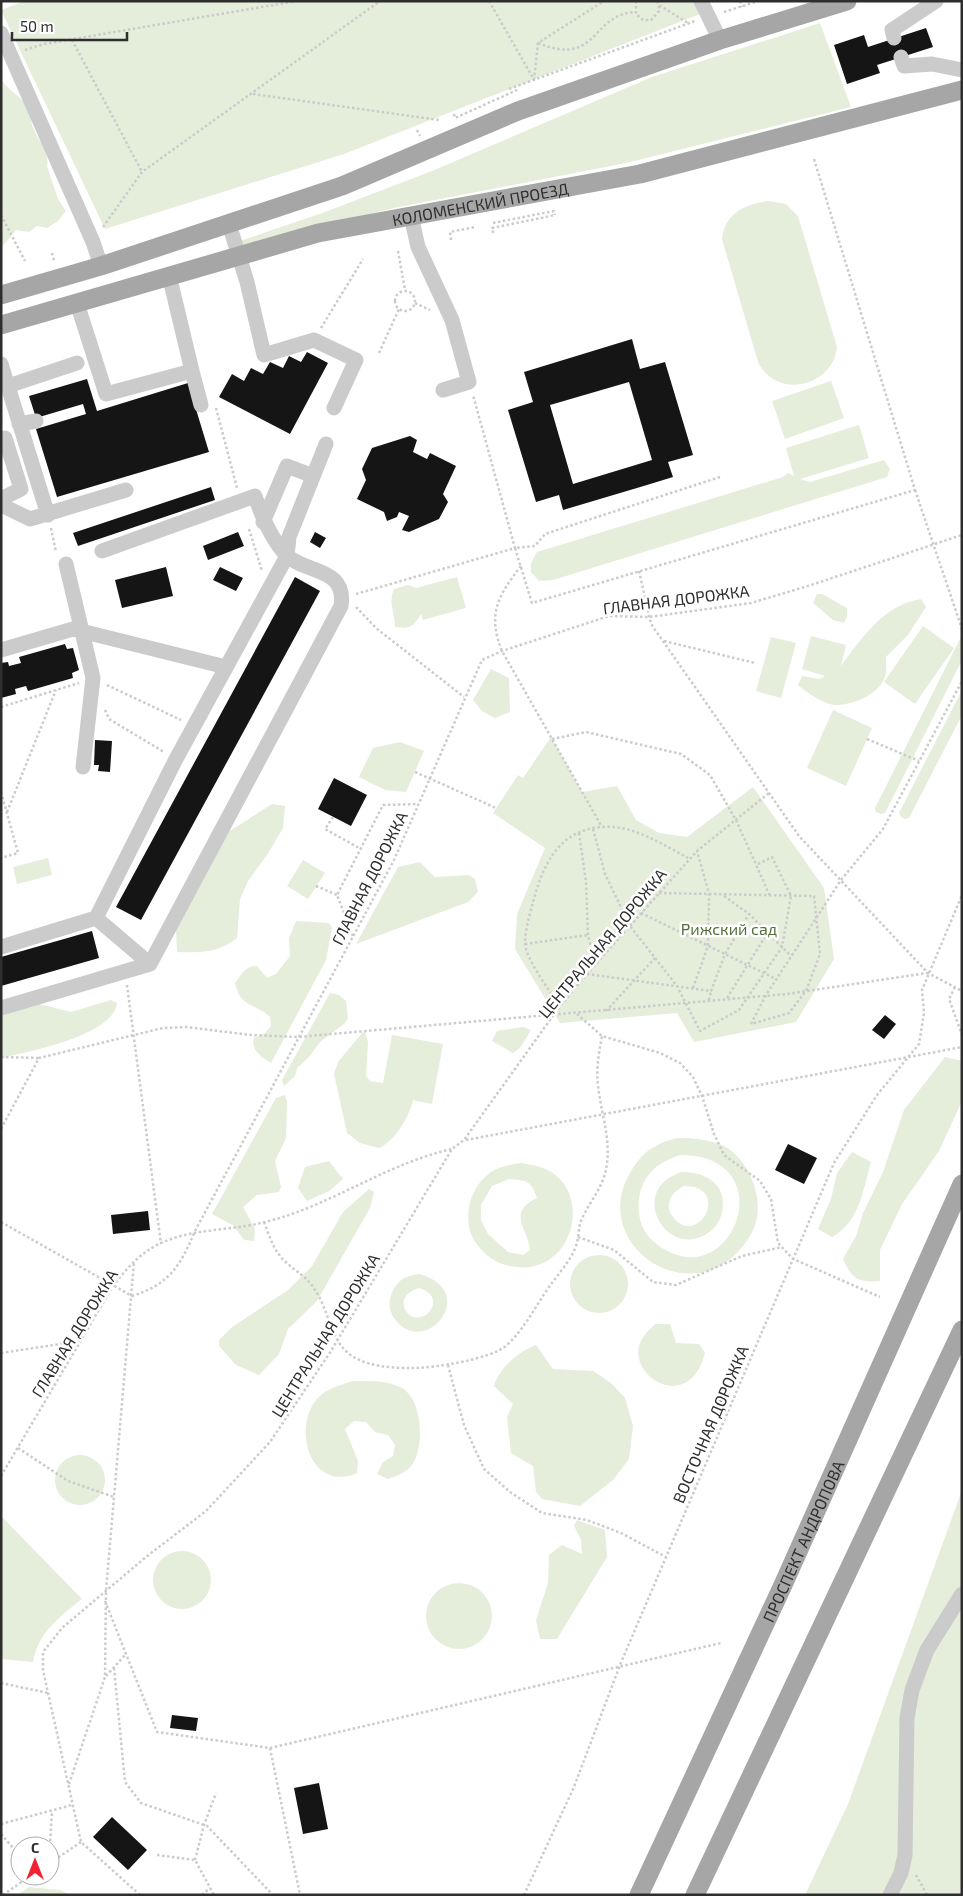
<svg xmlns="http://www.w3.org/2000/svg" width="963" height="1896" font-family="'Exo 2',sans-serif">
  <style>
    .green { fill: #e5eddb; fill-rule: evenodd }
    .building { fill: #151515; fill-rule: evenodd }
    .lines { fill: none; stroke-linecap: round; stroke-linejoin: round }
    .path { stroke: #cbcbcb; stroke-width: 2.5; stroke-dasharray: 2.5 2.5; stroke-linecap: butt }
    .minor { stroke: #cbcbcb; stroke-width: 15 }
    .major { stroke: #a6a6a6; stroke-width: 19 }
    .labels { text-anchor: middle; dominant-baseline: central; stroke-width: 5; stroke-linejoin: round; paint-order: stroke }
    .street-label { font-size: 16px; fill: #2e2e2e; stroke: #fff }
    .park-label { font-size: 16px; fill: #516e38; stroke: #fff }
  </style>
  <rect width="100%" height="100%" fill="#fff"/>
  <path class="green" d="M24,1H695L700,14L344,154L105,229L1,10Z
    M820,23L851,107L626,163L394,208L242,247L240,241L325,212L432,171L652,77Z
    M1,79C8,90 18,95 26,104C32,110 30,123 34,130C39,142 50,152 47,166L58,199L66,211L58,221L47,228L37,226L29,232L16,230L1,248Z
    M769,201L786,204L798,216L837,347C833,387 776,400 758,362L722,239C725,213 745,204 769,201Z
    M831,381L844,418L785,439L772,401Z
    M859,425L869,458L800,479L810,482L884,460L890,469L887,477L553,580L539,581L531,572V563L537,552L783,477L788,473L794,476L786,448Z
    M457,577L466,608L423,620L421,614C413,627 410,629 395,627C395,613 388,603 394,589L408,585L416,588Z
    M817,594H822L847,608V616L844,623L833,620L813,603Z
    M921,599L926,607L908,635L886,657C886,663 887,671 885,677C879,694 854,705 836,705C825,705 806,692 798,685L802,676L820,679L825,676L802,669L811,636L846,645L841,666C863,637 883,605 921,599Z
    M923,626L954,648L915,704L884,682Z
    M962,635V660L885,813L881,814L876,812L875,808Z
    M771,637L796,643L781,698L756,691Z
    M491,669L509,678L510,712L495,718L482,711L473,700Z
    M962,690V715L909,818L905,819L901,817L899,813Z
    M833,710L872,728L846,786L807,768Z
    M551,737L582,792L617,786L636,820L659,833L687,837L753,787L824,888L834,959L796,1022L694,1042L677,1013L560,1023L515,949L517,914L545,848L493,813L518,775L523,778Z
    M400,742L424,751L406,792L385,790L359,777L373,748Z
    M272,804L285,806L283,828L267,855L248,881L240,899L237,938C219,953 199,953 177,952L176,929L222,836Z
    M48,858L52,875L17,884L13,867Z
    M303,860L325,873L308,899L287,886Z
    M420,862L435,877L469,875L475,879L478,892L468,902L356,944L398,867Z
    M296,921L329,923L332,928L326,960L271,1063C261,1057 251,1050 254,1038L264,1034L271,1026L270,1017C256,1003 240,1008 235,983C241,975 246,965 257,966L267,978L276,974L290,956L289,938Z
    M330,993L339,995L346,1001L348,1018L345,1023L320,1042L310,1056L297,1068L295,1076L284,1086L282,1080Z
    M111,1000L117,1003C114,1035 31,1051 6,1057L1,1060V1016L25,1006L39,1004L71,1012Z
    M523,1027L531,1030L520,1048L513,1053L492,1041L497,1031Z
    M365,1032L368,1042L366,1076L370,1081L383,1083L392,1035L443,1044L432,1104L413,1100C410,1116 394,1142 379,1148L360,1143L347,1133L334,1074L338,1062L362,1033Z
    M945,1057L962,1061V1101L939,1151L902,1204L880,1250V1281C858,1283 852,1279 843,1259L856,1236L863,1213L883,1172L904,1110Z
    M285,1095L287,1102L286,1138L275,1161L281,1187L279,1192L257,1195L243,1207L255,1229L254,1241L244,1240L234,1226L212,1214L276,1098Z
    M677,1138C693,1138 706,1139 722,1145C751,1159 768,1205 751,1234C701,1321 586,1248 630,1173C636,1162 645,1151 656,1146C662,1142 670,1140 677,1138ZM680,1155C789,1155 729,1306 653,1241C634,1225 634,1190 651,1172C659,1163 669,1159 680,1155Z
    M852,1152L871,1162C863,1189 860,1222 832,1237L818,1229L831,1199L837,1173Z
    M329,1161L343,1179L329,1191L307,1201L298,1188L305,1167Z
    M521,1163C527,1164 534,1165 540,1167C597,1185 575,1280 510,1266C494,1263 479,1251 472,1236C461,1211 475,1175 502,1167C508,1165 515,1164 521,1163ZM509,1179C527,1181 530,1179 537,1198C506,1213 528,1228 530,1250L523,1255L508,1252L488,1234L481,1220V1205L492,1186Z
    M681,1172C706,1172 728,1184 722,1213C719,1224 713,1231 703,1236C668,1253 636,1203 667,1179C671,1176 677,1174 681,1172ZM684,1186C733,1186 697,1249 673,1217C663,1204 672,1192 684,1186Z
    M369,1189L374,1192L370,1208L317,1301L288,1329L279,1354L259,1375L236,1365L219,1346V1340L232,1327L288,1290L312,1266L343,1212Z
    M570 1284a29 29 0 1 1 58 0a29 29 0 1 1-58 0Z
    M419,1274C482,1291 424,1361 394,1318C385,1306 391,1286 404,1278C408,1276 414,1275 419,1274ZM419,1288C451,1297 421,1332 406,1311C399,1300 408,1291 419,1288Z
    M655,1324H670L676,1343L699,1344L705,1353C688,1419 618,1371 644,1336C647,1331 652,1328 655,1324Z
    M536,1345L553,1369L593,1371L611,1383L625,1398L633,1426L629,1459L613,1480L580,1506L542,1499L536,1492L533,1466L511,1453L507,1417L513,1404L494,1386C500,1367 518,1352 536,1345Z
    M353,1381C370,1381 387,1380 402,1388C423,1400 425,1449 411,1466C405,1473 397,1476 388,1479L377,1474L383,1462L393,1456L395,1445L388,1435L375,1432L366,1422L354,1421L345,1429L358,1461L357,1473C307,1495 288,1416 325,1392C333,1387 344,1384 353,1381Z
    M55 1480a25 25 0 1 1 50 0a25 25 0 1 1-50 0Z
    M962,1490V1895H805L848,1804Z
    M1,1516L82,1599C59,1617 38,1633 33,1662L1,1659Z
    M577,1520L605,1530L607,1557L557,1639H540L536,1620L548,1583L549,1555L562,1545L582,1554L581,1540L574,1526Z
    M153 1580a29 29 0 1 1 58 0a29 29 0 1 1-58 0Z
    M426 1616a33 33 0 1 1 66 0a33 33 0 1 1-66 0Z
    M29,1887L60,1890L70,1895H17Z"/>
  <path class="building" d="M926,28L933,47L877,65L880,73L847,84L834,45L864,35L868,47Z
    M632,339L640,369L665,362L693,455L668,462L673,477L647,485L563,510L559,495L536,502L508,410L533,402L524,372ZM629,382L652,460L573,484L550,405Z
    M307,352L328,363L290,434L219,397L232,374L244,381L251,368L263,374L270,362L283,368L289,356L301,362Z
    M87,379L97,411L188,383L209,452L57,497L36,429L86,414L83,404L36,418L29,396Z
    M410,436L417,440L413,452L427,459L430,453L456,466L443,494L448,502L439,519L409,532L402,530L409,516L399,512L397,517L387,521L384,512L357,499L366,480L362,469L372,448Z
    M211,487L215,500L78,546L73,533Z
    M238,532L244,546L208,560L203,546Z
    M315,532L326,538L320,548L310,542Z
    M166,567L173,596L122,608L115,580Z
    M220,567L243,578L236,591L213,580Z
    M295,577L320,591L141,920L116,907Z
    M65,644L67,649L73,648L79,670L72,673L73,678L28,691L26,686L15,689L16,694L1,698V663L8,662L9,666L21,663L19,657Z
    M95,740L112,741L110,772L98,771L99,765H94Z
    M334,778L367,795L351,826L318,809Z
    M92,931L99,958L1,986V957Z
    M885,1015L896,1024L884,1039L872,1030Z
    M788,1144L817,1158L804,1184L775,1170Z
    M148,1211L150,1230L113,1234L111,1215Z
    M718,1393L724,1396L720,1406L714,1404Z
    M172,1715L198,1718L196,1731L170,1728Z
    M319,1783L328,1829L303,1834L294,1788Z
    M112,1817L147,1850L128,1870L93,1837Z"/>
  <g class="lines">
    <path class="path" d="M489,1L533,78
      M636,1V14L643,20H651L659,11V5
      M657,1L659,5L688,23
      M740,1L742,7
      M724,12L758,1
      M72,40L142,172
      M538,43C598,68 591,14 635,12
      M25,50L44,44L297,1
      M534,80L538,43L604,1
      M509,89L695,21
      M253,94L439,120
      M454,114L455,118L517,90
      M417,130L420,136
      M1,215L25,261
      M493,223L554,211L555,215
      M103,227L142,172L380,1
      M493,233L492,228L555,215
      M451,240L450,232L475,227
      M398,251L405,290
      M52,253L54,261
      M395 301a10 10 0 1 1 20 0a10 10 0 1 1-20 0Z
      M415,303L430,310
      M321,328L363,259
      M379,353L399,309
      M216,408L237,488
      M720,477L545,534L535,546L515,548L532,603L915,490L814,159
      M915,490L962,629
      M51,528L56,552
      M249,529L262,571
      M521,566C498,596 487,614 502,651L602,827
      M639,571L651,624L799,836L928,973L962,991
      M356,594L515,548L473,395
      M356,607L376,628L464,697
      M664,641L755,663
      M107,685L181,720
      M1,707L79,683
      M105,710L109,719L164,752
      M552,739L586,732L681,754L710,775L736,820L770,896
      M867,739L919,761
      M415,772L496,808
      M1,792L18,853L1,858
      M7,812L56,690
      M333,817L325,829L361,849
      M593,829L605,874L630,926L677,986L700,1031L739,1010L782,947L791,896L772,857L756,865
      M579,833L586,882L588,935L595,965
      M316,886L337,895
      M659,893L814,896L820,954L806,991L789,1013L751,1024
      M724,896L749,914L791,956
      M641,913L776,979
      M353,936L337,895L383,805L418,804
      M525,944L588,935
      M587,974L711,991L725,954L749,914
      M127,985L161,1244
      M955,987L949,999L962,1035
      M693,988L708,946L709,894L697,851
      M727,998L768,932
      M709,1000L711,991
      M560,1006C551,993 525,958 525,943C525,932 529,917 532,906C542,868 556,831 601,827C633,824 663,845 690,859
      M606,1011L655,958
      M577,1014L602,1036L660,1053L680,1063L693,1077L702,1096L714,1134L724,1155L760,1181L771,1199L778,1243L793,1259L880,1297
      M751,1024L766,995L841,880L883,829L962,681
      M1,1057L39,1058
      M1,1129L39,1058L163,1028L186,1027L251,1035L298,1037L787,994L927,973
      M466,1140L962,1047
      M1,1222L132,1296C170,1284 180,1266 195,1231L394,860L482,660L502,651L609,616L649,617L751,603L808,586L962,535
      M264,1222C270,1238 275,1254 288,1264C298,1273 308,1278 315,1290C328,1308 330,1338 348,1353C365,1367 392,1368 413,1368C434,1368 492,1359 507,1345C525,1328 535,1307 549,1287C558,1274 570,1262 576,1246C579,1238 578,1229 581,1221C587,1206 599,1192 604,1177C614,1145 601,1116 598,1085C596,1068 599,1052 602,1036
      M578,1237L614,1250L653,1282L676,1285L742,1256L782,1247
      M1,1353L80,1341
      M448,1365L464,1425L484,1469L510,1492L542,1513L587,1520L621,1533L666,1557
      M18,1448L68,1481L114,1497
      M1,1476L113,1286C127,1268 140,1253 161,1243C194,1228 230,1231 265,1222C331,1206 385,1164 452,1149
      M105,1601L157,1732L270,1748L721,1643
      M114,1668L125,1782L141,1803L207,1826L273,1895
      M106,1676L126,1654
      M1,1683L48,1693
      M270,1748L300,1895
      M69,1784L105,1677L106,1591L134,1262
      M1,1824L72,1805
      M1,1834L20,1856
      M50,1846L52,1811
      M157,1855L195,1860L214,1895
      M195,1860L204,1825L216,1793
      M50,1863L81,1842
      M916,1875L927,1895
      M3,1895L30,1876
      M140,1895L81,1842L43,1670V1652L62,1628L146,1557L206,1511L270,1442L331,1351L452,1149L464,1140L560,1006L587,974L697,851L769,793
      M202,1895L210,1888
      M524,1895L574,1787L620,1665L834,1163L877,1095L919,1044L924,1013L922,990L962,895"/>
    <path class="minor" d="M701,1L720,40
      M1,33L93,242L101,266
      M894,38L892,30L936,1
      M901,57L904,66L932,64L962,70
      M411,216L418,247L452,320L469,382L443,390
      M229,224L247,282L264,355L314,340L356,360L334,408
      M77,303L106,394L192,371L169,275
      M1,364L48,515
      M192,371L201,405
      M8,386L77,363
      M19,424L36,421
      M1,439L5,438L21,489L1,499
      M1,505L30,519L126,490
      M263,522L287,466L313,476
      M66,564L93,678L83,767
      M1,650L73,629L226,667
      M96,918L150,964
      M1,947L96,918L176,759L287,556L289,537L326,444
      M1,1008L150,964L341,606C347,567 306,574 286,555C271,539 262,517 255,496L102,551
      M890,1895L901,1873L905,1855L907,1718L912,1690L927,1650L962,1594"/>
    <g class="major">
      <path d="M1,295L101,266L342,186L518,111L720,40L847,1"/>
      <path id="s1" d="M1,325L318,233L640,174L962,90"/>
      <path id="s2" d="M639,1895L783,1585L962,1184"/>
      <path d="M695,1895L962,1330"/>
    </g>
  </g>
  <g class="labels">
    <g class="street-label">
      <text stroke="none"><textPath href="#s1" startOffset="495">КОЛОМЕНСКИЙ ПРОЕЗД</textPath></text>
      <text transform="translate(676 599) rotate(-7)">ГЛАВНАЯ ДОРОЖКА</text>
      <text transform="translate(369 878) rotate(-63)">ГЛАВНАЯ ДОРОЖКА</text>
      <text transform="translate(602 943) rotate(-50)">ЦЕНТРАЛЬНАЯ ДОРОЖКА</text>
      <text transform="translate(74 1333) rotate(-58)">ГЛАВНАЯ ДОРОЖКА</text>
      <text transform="translate(325 1335) rotate(-58)">ЦЕНТРАЛЬНАЯ ДОРОЖКА</text>
      <text transform="translate(710 1424) rotate(-67)">ВОСТОЧНАЯ ДОРОЖКА</text>
      <text stroke="none"><textPath href="#s2" startOffset="390">ПРОСПЕКТ АНДРОПОВА</textPath></text>
    </g>
    <g class="park-label">
      <text x="729" y="928">Рижский сад</text>
    </g>
  </g>
  <rect width="963" height="1896" fill="none" stroke="#2e2e2e" stroke-width="5"/>
  <g transform="translate(35 1861)"><circle r="24" fill="#ffffff" stroke="#ababab"/>
  <path d="M0-4L9 19L0 12L-9 19Z" fill="#f42231"/>
  <text y="-8" font-size="14" font-weight="bold" text-anchor="middle" fill="#2e2e2e">С</text>
  </g>
  <path d="M12 32v8h115v-8" fill="none" stroke="#2e2e2e" stroke-width="2.5"/>
  <text x="20" y="32" font-size="15" fill="#2e2e2e" stroke="#ffffff" stroke-width="4" paint-order="stroke">50 m</text>
</svg>
